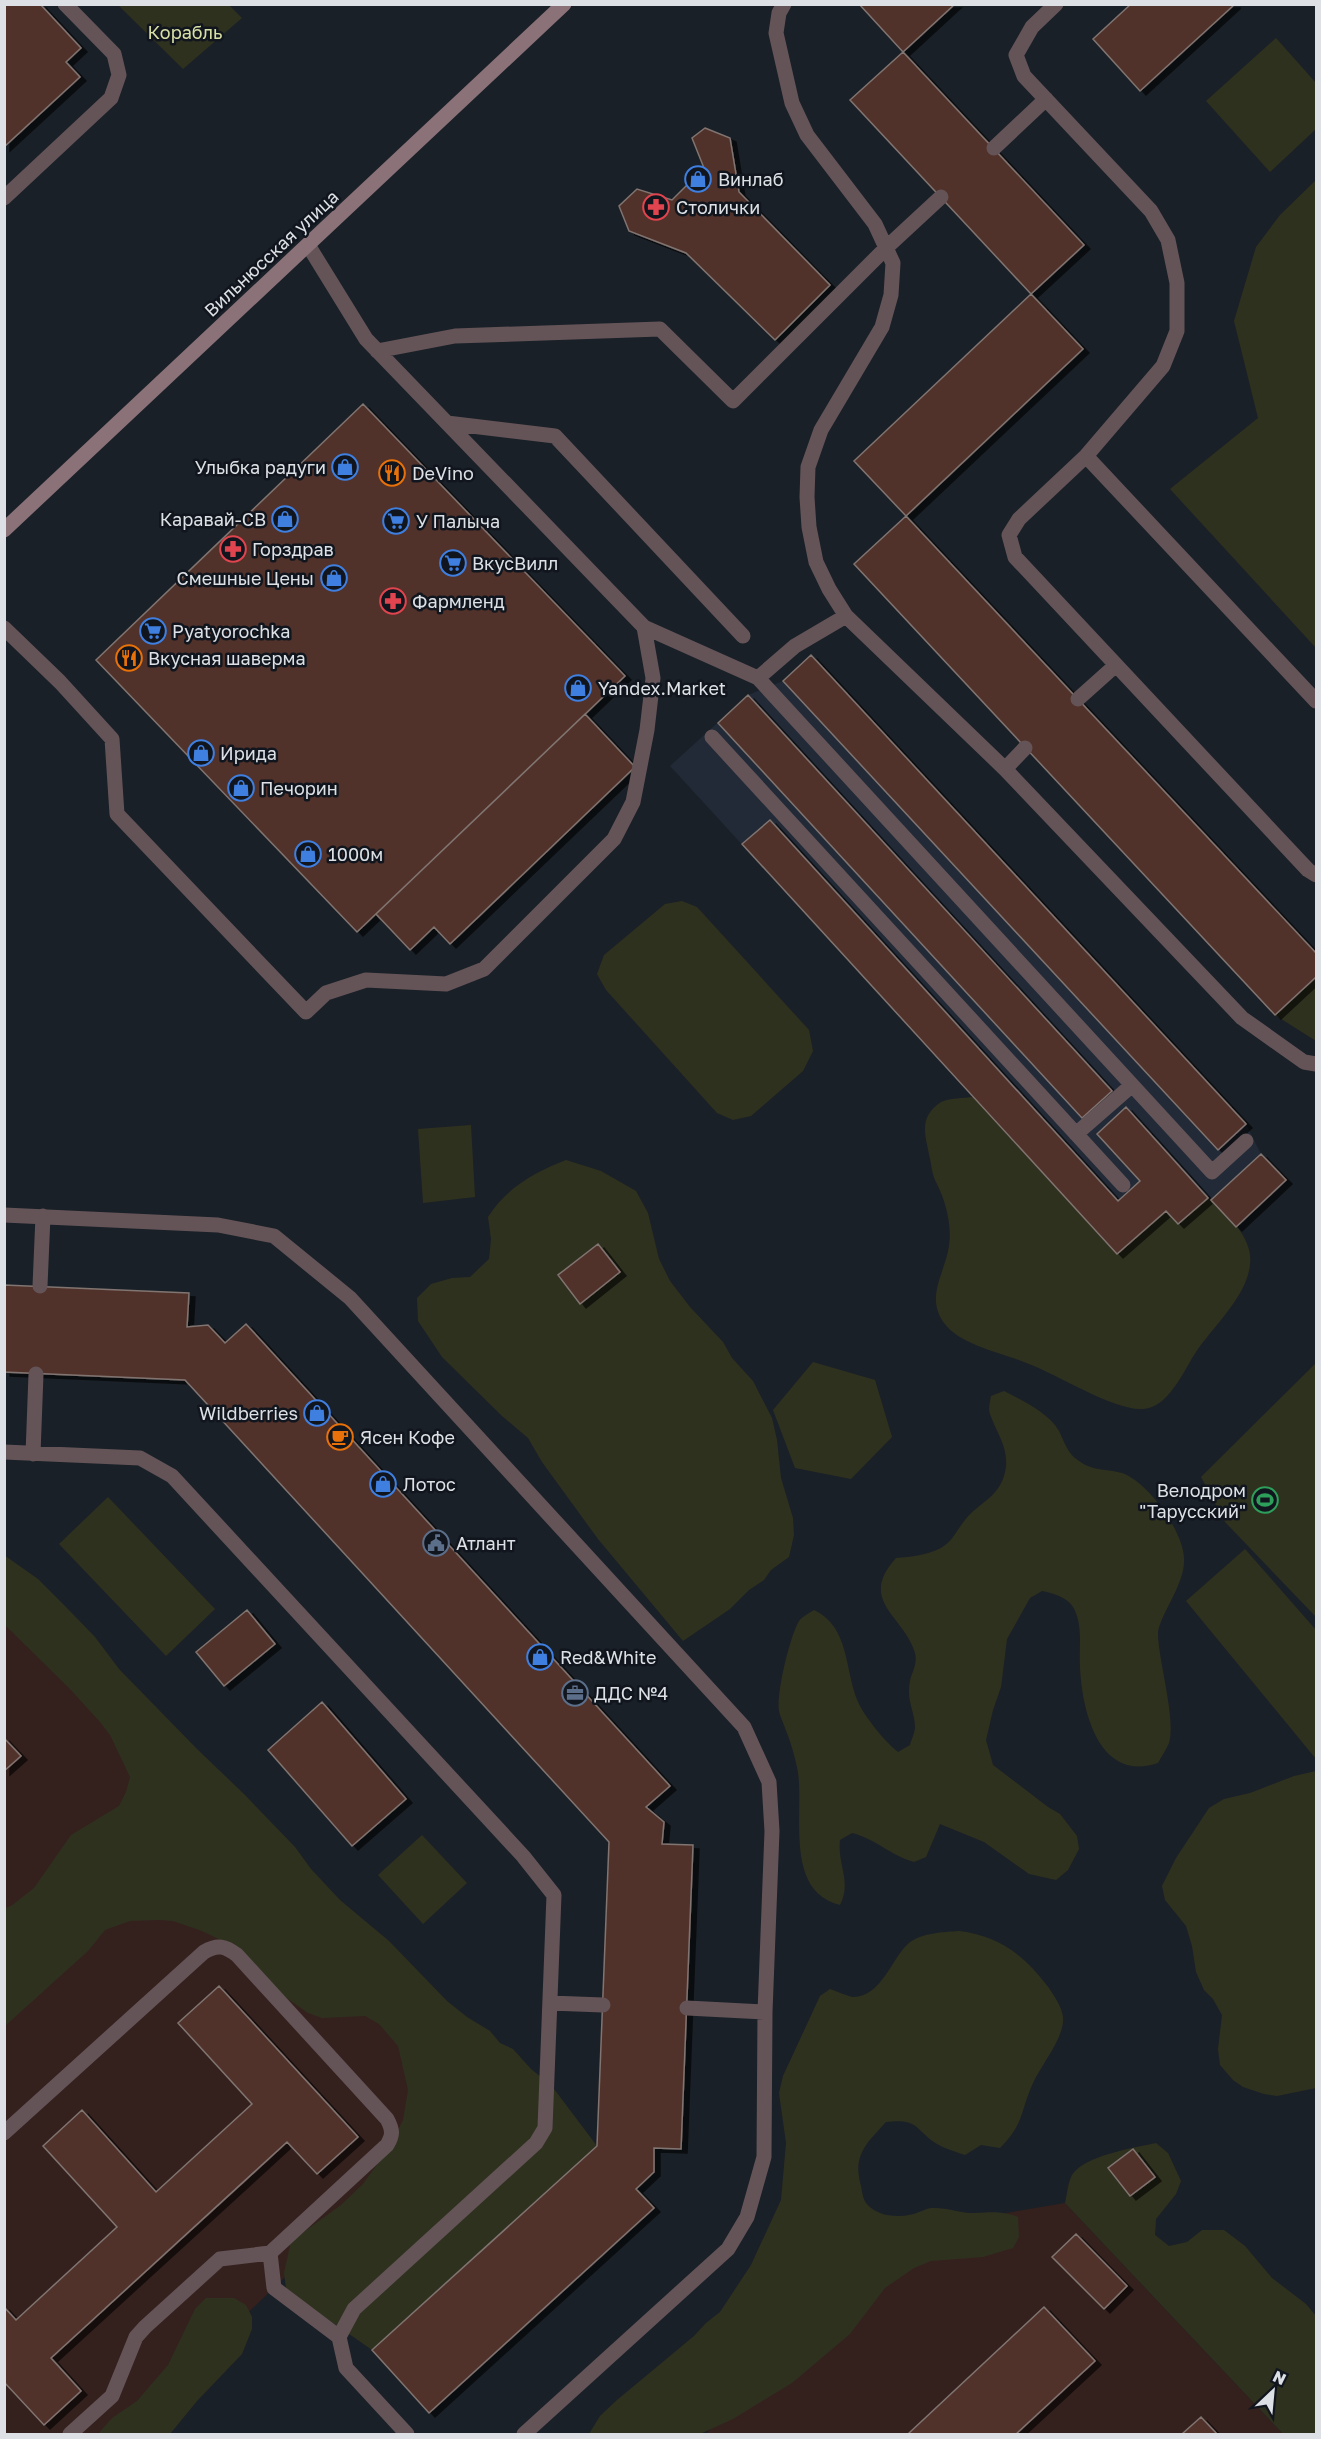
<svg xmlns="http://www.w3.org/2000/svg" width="1321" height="2439" font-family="'Golos Text',sans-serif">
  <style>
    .built { fill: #212a36 }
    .education { fill: #34211e }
    .green { fill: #2f311f }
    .building { fill: #51322a; stroke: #807471; stroke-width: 1.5; filter: url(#shadow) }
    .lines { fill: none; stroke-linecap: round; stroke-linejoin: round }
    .lane { stroke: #645458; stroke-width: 15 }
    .secondary { stroke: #8b7278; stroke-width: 15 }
    .labels { text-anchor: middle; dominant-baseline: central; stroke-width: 5; stroke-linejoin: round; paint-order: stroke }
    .park-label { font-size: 18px; fill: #d9e0a5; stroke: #11161e }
    .poi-label { font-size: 18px; fill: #dde1e6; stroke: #11161e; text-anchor: start }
    .street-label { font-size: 18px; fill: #dde1e6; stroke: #11161e }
  </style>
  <defs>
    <filter id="shadow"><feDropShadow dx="6" dy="4" stdDeviation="0" flood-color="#0009"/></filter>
  </defs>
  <rect width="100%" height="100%" fill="#1a2027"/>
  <path class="built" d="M811,655L1246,1124L1261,1154L1286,1180L1236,1227L1178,1224L1117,1254L670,766L748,695L783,681Z"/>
  <path class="education" d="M5,1594L166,1767L5,1942Z
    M190,1819L437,2044L444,2124L122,2434H5V1993Z
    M1065,2203L1283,2434H706L732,2402L822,2244Z"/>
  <path class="green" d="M118,5H229L242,18L183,69Z
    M1276,38L1316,83V129L1270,172L1206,101Z
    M1316,180V648L1170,489L1258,418L1234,321L1256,247L1280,215Z
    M682,901L697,907L809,1030L813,1051L803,1071L751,1116L733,1120L717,1113L606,990L597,974L604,955L665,904Z
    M1316,977V1041L1275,1015Z
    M973,1097L1117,1254L1166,1211L1178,1224L1208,1198C1224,1209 1248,1234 1250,1255C1254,1290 1214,1325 1196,1352C1184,1370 1168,1409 1142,1409C1113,1410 1058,1375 1029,1364C1004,1353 961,1346 944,1323C925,1297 945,1273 949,1246C952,1226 946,1202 937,1184C932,1175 932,1168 930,1159C926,1137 917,1118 941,1102C949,1098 964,1098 973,1097Z
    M471,1125L475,1197L423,1203L418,1129Z
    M566,1160L601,1171L636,1191L648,1213L659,1259L670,1281L690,1307L723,1342L732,1358L753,1381L772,1418L777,1440L781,1478L793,1518L794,1535L789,1557L771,1570L764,1580L749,1590L730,1609L683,1641L598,1539L542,1462L528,1438L502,1416L442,1357L418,1321L417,1298L431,1284L452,1278L470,1277L489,1259L491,1239L488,1217C506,1188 535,1172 566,1160Z
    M813,1362L875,1380L892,1437L851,1479L795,1468L773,1410Z
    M1316,1363V1617L1225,1522L1201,1477Z
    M1004,1391C1023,1401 1048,1412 1059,1431C1065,1443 1067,1453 1079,1461C1092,1471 1107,1469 1122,1473C1148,1482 1183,1531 1184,1558C1186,1584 1157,1618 1158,1635C1159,1663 1176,1719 1169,1743C1166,1750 1161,1757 1158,1763C1099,1783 1082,1711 1080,1667C1079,1651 1082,1631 1077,1616C1073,1599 1057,1594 1042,1591L1030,1598L1007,1639L1001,1687L993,1710L986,1740L993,1765L1048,1807L1060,1814L1077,1836L1079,1849L1068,1870L1056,1880L1029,1874L984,1842L940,1824L926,1857L914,1862C890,1855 874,1838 852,1833L840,1840C837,1865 852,1881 840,1905C784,1891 804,1815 798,1772C795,1757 791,1742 785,1728C783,1722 780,1716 779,1711C776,1694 790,1636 799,1621C802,1617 809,1613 814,1610C850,1627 844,1669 858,1702C864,1716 886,1743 898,1752L910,1745C911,1740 915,1733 915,1727C915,1712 906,1701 910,1681C912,1671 919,1662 914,1650C902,1615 858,1600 896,1558C912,1557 926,1555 941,1548C953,1541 956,1531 965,1520C980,1501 1002,1497 1006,1467C1008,1446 996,1432 990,1414C988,1409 990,1402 991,1396Z
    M108,1497L215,1609L166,1656L59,1544Z
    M1245,1549L1316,1630V1759L1186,1601Z
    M4,1555L38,1579L66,1607L95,1637L119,1669L197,1749L244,1794L295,1847L311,1869L340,1900L389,1941L447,2001L467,2017L490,2031L500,2043L513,2049L531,2069L551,2085L597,2146L372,2350C343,2329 313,2311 286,2288L284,2273L291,2241L341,2205L363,2184L390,2146L403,2120L408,2090L398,2046L379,2024L365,2016L322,2018L308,2013L272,1988L231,1945L202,1931L173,1921L159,1920L130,1921L105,1930L88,1951L5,2026V1908L11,1906L34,1888L71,1835L119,1806L126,1792L130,1777L110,1735L100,1722L70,1689L5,1625Z
    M1316,1771V2088L1277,2096L1264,2094L1243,2087L1233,2080L1220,2065L1218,2049L1222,2015L1213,1999L1204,1990L1196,1972L1192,1946L1186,1926L1165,1900L1162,1886L1176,1858L1209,1808L1224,1799L1250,1793L1294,1776Z
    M422,1835L467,1883L423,1924L378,1875Z
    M959,1931C1000,1936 1025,1956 1049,1988C1054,1996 1062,2007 1063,2017C1065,2037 1041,2065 1033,2083C1020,2111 1025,2123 1000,2148L981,2145L965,2155C956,2152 946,2149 937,2144C914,2129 919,2118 886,2122C867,2143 852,2155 861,2186C862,2191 863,2199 866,2203C877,2217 898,2218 914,2214C920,2212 925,2209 931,2208C946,2207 959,2213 973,2213C992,2213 998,2210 1018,2217L1019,2237L1013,2248L983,2257L931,2261L914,2268L885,2288L850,2334L792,2383L733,2419L700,2434H589L600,2416L617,2400L694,2336L706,2323L720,2312L751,2265L781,2200L786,2143L779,2093L783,2076L820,1996L830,1989C837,1991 846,1996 853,1997C882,1997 892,1957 909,1943C921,1933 944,1932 959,1931Z
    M1156,2143L1168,2153L1181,2181L1176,2194L1156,2219L1155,2235L1169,2246L1187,2242L1202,2230H1224L1245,2246L1272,2278L1306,2304L1316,2316V2434H1283L1065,2203C1067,2195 1068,2182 1072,2175C1085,2155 1134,2148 1156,2143Z
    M206,2298H234L246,2305L252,2317V2329L242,2354L197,2401L170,2434H98L112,2418L137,2401L168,2365L195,2309Z"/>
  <path class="building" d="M4,4H40L81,48L66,62L80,77L4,147Z
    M859,4H955L903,52Z
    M1131,4H1234V5L1140,91L1093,39Z
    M903,52L1084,245L1031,294L850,100Z
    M705,128L730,138L739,192L830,285L775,340L686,253L629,231L619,206L637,189L672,200L704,168L692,138Z
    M1031,294L1083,349L906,516L854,461Z
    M363,404L625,676L357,932L96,660Z
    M906,516L1316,953V977L1275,1015L854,564Z
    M811,655L1246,1124L1218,1150L783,681Z
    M748,695L1112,1091L1082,1118L718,723Z
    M585,714L635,767L450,944L434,927L410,950L376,914Z
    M770,820L1118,1201L1140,1181L1097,1134L1126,1107L1208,1198L1178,1224L1166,1211L1117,1254L742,844Z
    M1261,1154L1286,1180L1236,1227L1211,1200Z
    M598,1244L620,1272L580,1304L558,1275Z
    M4,1285L189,1293L187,1327L208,1325L225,1343L246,1324L670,1786L646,1807L664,1822L662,1844L693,1845L681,2149L654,2148V2172L636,2189L654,2208L429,2413L372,2350L597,2146L609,1842L185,1380L4,1372Z
    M247,1610L275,1644L224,1686L196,1652Z
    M322,1702L406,1799L352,1846L268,1750Z
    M4,1738L21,1756L4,1771Z
    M219,1986L358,2137L317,2174L287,2142L51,2358L81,2391L44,2425L4,2382V2307L16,2320L117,2227L43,2146L82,2110L156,2192L252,2104L178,2023Z
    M1133,2149L1155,2177L1130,2196L1108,2168Z
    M1076,2234L1127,2286L1104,2309L1052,2257Z
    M1044,2307L1095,2361L1016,2434H908Z
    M1201,2417L1217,2434H1182Z"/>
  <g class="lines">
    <path class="lane" d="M784,4L779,13L776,33L792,103L807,135L875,224L893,263L891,295L882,327L821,430L808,467L807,497L809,527L816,562L829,589L846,616L1005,769L1242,1018L1304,1062L1316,1064
      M1056,4L1032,27L1016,55L1024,76L1151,211L1168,240L1177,283V331L1163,366L1086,456L1019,519L1009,535L1015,557L1308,870L1316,875
      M994,148L1046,99
      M4,198L111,98L119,75L114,54L65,4
      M377,351L455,336L660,329L733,401L887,247L941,197
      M447,423L555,436L743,636
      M1086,456L1316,701
      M644,627L758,678L795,646L846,616
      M4,628L60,682L112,739L117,814L306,1012L326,993L366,980L446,984L484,969L614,839L633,802L647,730L653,678L644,627L366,339L308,245
      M758,678L1212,1172L1246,1141
      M1078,699L1116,665
      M712,737L1123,1185
      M1005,769L1025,748
      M1076,1134L1131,1086
      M4,1215L218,1225L274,1236L350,1298L744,1727L769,1782L772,1831L765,2012L764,2157L747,2217L728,2249L524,2434
      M40,1286L43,1216
      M4,1452L140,1458L172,1476L523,1856L554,1895L545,2128L536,2143L354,2309L339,2337L346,2368L407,2434
      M33,1454L36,1374
      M550,2003L603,2005
      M687,2008L765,2012
      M4,2133L204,1952C218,1944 225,1946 237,1955L387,2119C393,2130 393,2135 387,2145L270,2253L220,2259L145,2327L136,2337L112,2396L70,2434
      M270,2253L274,2288L339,2337"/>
    <path class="secondary" d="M4,530L564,4"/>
  </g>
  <defs>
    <g id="shop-ring" transform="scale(1.35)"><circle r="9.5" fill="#11161e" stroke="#3f7fe0" stroke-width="1.5"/><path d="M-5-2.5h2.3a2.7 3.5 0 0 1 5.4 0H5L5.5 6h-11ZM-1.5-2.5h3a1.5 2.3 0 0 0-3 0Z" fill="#3f7fe0"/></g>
    <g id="pharmacy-ring" transform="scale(1.35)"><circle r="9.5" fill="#11161e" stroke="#e0444e" stroke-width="1.5"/><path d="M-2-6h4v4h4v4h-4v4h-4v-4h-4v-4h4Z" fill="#e0444e"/></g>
    <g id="restaurant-ring" transform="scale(1.35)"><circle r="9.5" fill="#11161e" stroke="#e8710a" stroke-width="1.5"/><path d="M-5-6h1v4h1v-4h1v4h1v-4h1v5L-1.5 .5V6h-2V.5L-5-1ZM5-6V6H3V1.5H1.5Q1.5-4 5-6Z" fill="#e8710a"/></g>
    <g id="supermarket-ring" transform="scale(1.35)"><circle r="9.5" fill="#11161e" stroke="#3f7fe0" stroke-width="1.5"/><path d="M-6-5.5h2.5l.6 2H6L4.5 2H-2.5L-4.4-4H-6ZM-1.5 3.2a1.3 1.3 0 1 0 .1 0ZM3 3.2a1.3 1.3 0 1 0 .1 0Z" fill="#3f7fe0"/></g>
    <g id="cafe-ring" transform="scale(1.35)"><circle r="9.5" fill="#11161e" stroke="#e8710a" stroke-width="1.5"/><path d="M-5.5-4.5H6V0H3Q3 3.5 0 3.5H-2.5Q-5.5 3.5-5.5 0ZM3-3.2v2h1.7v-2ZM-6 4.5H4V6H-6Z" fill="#e8710a"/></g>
    <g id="stadium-ring" transform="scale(1.35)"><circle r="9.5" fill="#11161e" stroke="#2e9e5b" stroke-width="1.5"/><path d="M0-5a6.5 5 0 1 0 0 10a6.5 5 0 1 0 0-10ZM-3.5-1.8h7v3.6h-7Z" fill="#2e9e5b"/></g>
    <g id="civic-ring" transform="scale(1.35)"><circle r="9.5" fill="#11161e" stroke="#5c6f8a" stroke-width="1.5"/><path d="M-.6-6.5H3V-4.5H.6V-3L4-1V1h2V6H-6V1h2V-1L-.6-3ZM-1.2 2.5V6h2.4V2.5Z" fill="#5c6f8a"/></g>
    <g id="office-ring" transform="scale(1.35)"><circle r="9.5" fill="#11161e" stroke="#5c6f8a" stroke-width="1.5"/><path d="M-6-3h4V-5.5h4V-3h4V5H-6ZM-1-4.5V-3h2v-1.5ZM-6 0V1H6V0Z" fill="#5c6f8a"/></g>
  </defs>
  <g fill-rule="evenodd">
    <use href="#shop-ring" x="698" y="179"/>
    <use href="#pharmacy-ring" x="656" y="207"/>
    <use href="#shop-ring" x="345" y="467"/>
    <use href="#restaurant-ring" x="392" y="473"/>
    <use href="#shop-ring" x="285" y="519"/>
    <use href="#supermarket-ring" x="396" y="521"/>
    <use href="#pharmacy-ring" x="233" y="549"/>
    <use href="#supermarket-ring" x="453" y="563"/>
    <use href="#shop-ring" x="334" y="578"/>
    <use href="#pharmacy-ring" x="393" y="601"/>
    <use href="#supermarket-ring" x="153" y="631"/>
    <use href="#restaurant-ring" x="129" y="658"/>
    <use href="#shop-ring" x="578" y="688"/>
    <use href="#shop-ring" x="201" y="753"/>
    <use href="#shop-ring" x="241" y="788"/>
    <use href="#shop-ring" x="308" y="854"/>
    <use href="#shop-ring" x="317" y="1413"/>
    <use href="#cafe-ring" x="340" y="1437"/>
    <use href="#shop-ring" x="383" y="1484"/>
    <use href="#stadium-ring" x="1265" y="1500"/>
    <use href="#civic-ring" x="436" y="1543"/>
    <use href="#shop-ring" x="540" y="1657"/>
    <use href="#office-ring" x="575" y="1693"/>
  </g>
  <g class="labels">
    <g class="park-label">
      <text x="185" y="32">Корабль</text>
    </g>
    <g class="poi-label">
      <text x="718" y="179">Винлаб</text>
      <text x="676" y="207">Столички</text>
      <text x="326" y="467" text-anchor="end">Улыбка радуги</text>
      <text x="412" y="473">DeVino</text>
      <text x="266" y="519" text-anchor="end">Каравай-СВ</text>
      <text x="416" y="521">У Палыча</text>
      <text x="252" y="549">Горздрав</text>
      <text x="472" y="563">ВкусВилл</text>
      <text x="314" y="578" text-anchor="end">Смешные Цены</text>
      <text x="412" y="601">Фармленд</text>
      <text x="172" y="631">Pyatyorochka</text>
      <text x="148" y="658">Вкусная шаверма</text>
      <text x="598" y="688">Yandex.Market</text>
      <text x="220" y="753">Ирида</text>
      <text x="260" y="788">Печорин</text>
      <text x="328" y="854">1000м</text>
      <text x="298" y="1413" text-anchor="end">Wildberries</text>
      <text x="360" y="1437">Ясен Кофе</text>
      <text x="403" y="1484">Лотос</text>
      <text x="1246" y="1490" text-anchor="end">Велодром<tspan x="1246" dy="21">"Тарусский"</tspan></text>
      <text x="456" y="1543">Атлант</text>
      <text x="560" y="1657">Red&amp;White</text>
      <text x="594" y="1693">ДДС №4</text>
    </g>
    <g class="street-label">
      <text transform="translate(271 253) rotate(-43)">Вильнюсская улица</text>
    </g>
  </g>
  <rect width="1321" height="2439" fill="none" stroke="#dde1e6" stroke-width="12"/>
  <g transform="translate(1273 2391) rotate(26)" stroke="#11161e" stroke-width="4.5" paint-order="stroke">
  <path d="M0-4.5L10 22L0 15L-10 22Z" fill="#dde1e6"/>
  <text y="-9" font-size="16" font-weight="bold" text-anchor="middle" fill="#dde1e6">N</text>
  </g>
</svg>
